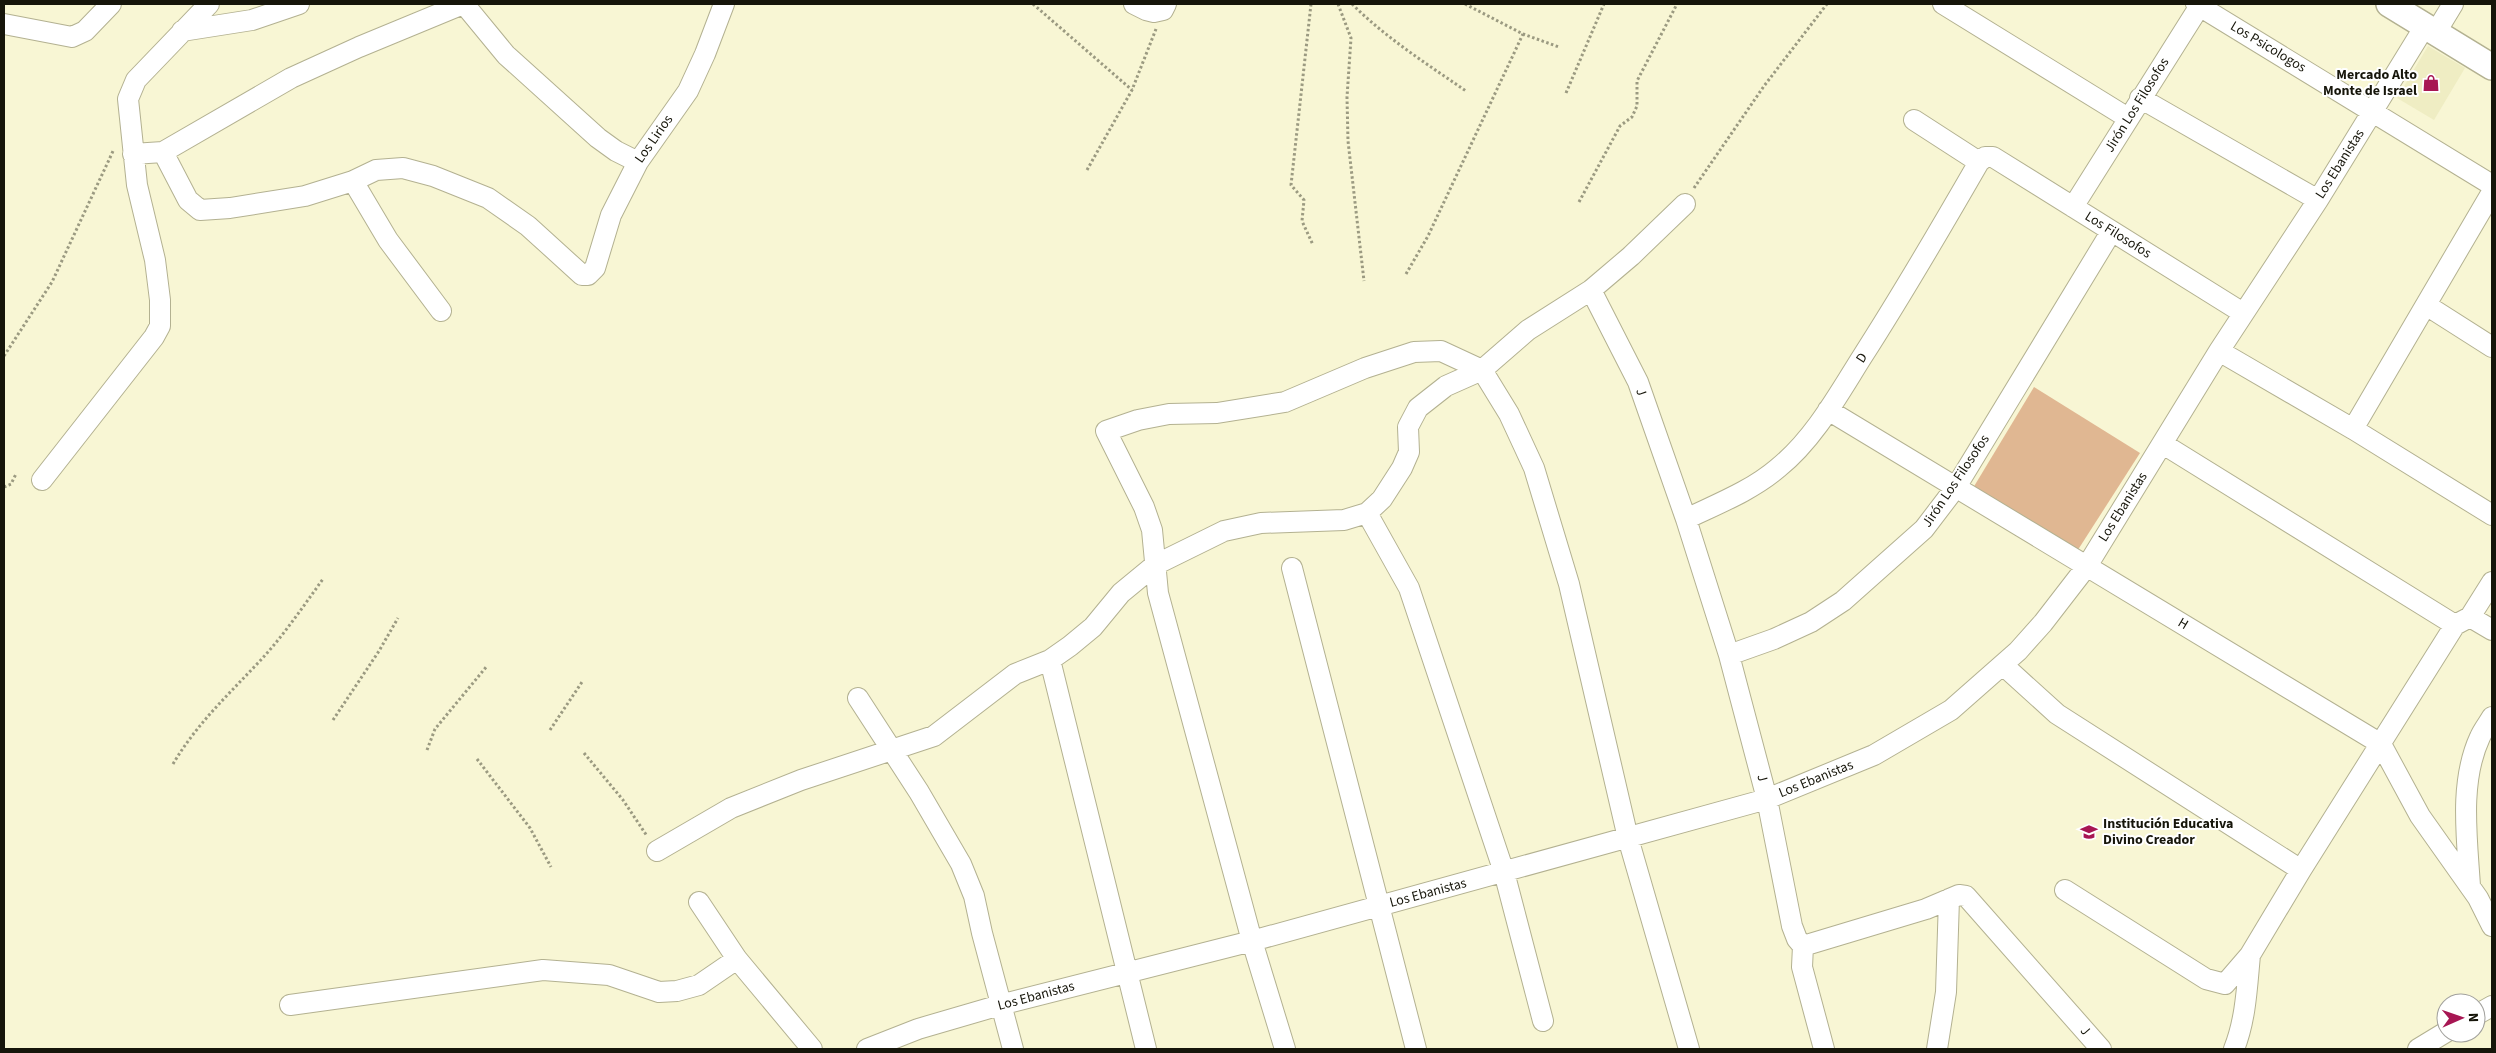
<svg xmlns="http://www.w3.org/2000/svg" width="2496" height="1053" font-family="'Source Sans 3',sans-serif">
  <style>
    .built { fill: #efedc3 }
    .green { fill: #e0b792 }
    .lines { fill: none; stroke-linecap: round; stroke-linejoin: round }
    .minor-casing { stroke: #b3b191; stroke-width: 22 }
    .tertiary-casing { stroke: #b3b191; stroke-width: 28 }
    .path { stroke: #9b9a81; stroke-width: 3; stroke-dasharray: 2.5 2.5; stroke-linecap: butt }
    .minor { stroke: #fff; stroke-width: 20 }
    .tertiary { stroke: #fff; stroke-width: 25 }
    .labels { text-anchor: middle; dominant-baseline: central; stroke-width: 4; stroke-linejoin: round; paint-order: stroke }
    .street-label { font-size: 14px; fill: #16150a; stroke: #fff }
    .poi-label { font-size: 14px; font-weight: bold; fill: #16150a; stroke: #fff; text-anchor: end }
  </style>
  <rect width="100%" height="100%" fill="#f8f6d4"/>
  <path class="built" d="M2428,46L2465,68L2434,120L2397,98Z"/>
  <path class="green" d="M2034,387L2140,453L2074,556L1970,493Z"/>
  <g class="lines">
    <g class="minor-casing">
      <path id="minor" d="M464,4L506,55L598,138L616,151L638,162
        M1134,4L1146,10L1154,12L1163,10L1166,4
        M1943,4L2128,118
        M2196,4L2492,185
        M4,24L72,37L85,31L111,4
        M182,31L252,20L299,4
        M2436,32L2453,4
        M2140,98L2318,200
        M1914,120L1979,162
        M163,152L188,200L200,210L230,208L305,196L353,181L376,170L403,168L433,176L488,198L528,226L582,275H588L595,268L611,215L638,162L688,91L705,54L724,4
        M133,154L163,152L291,78L359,47L463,4
        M353,181L388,240L441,311
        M2073,207L2201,4
        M1591,290L1638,382L1686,519L1729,655L1767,799L1792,926L1797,939L1803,946
        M2426,305L2492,347
        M2219,351L2353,429L2492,515
        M1828,410L2381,744L2420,816L2478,898L2492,926
        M2353,429L2492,192
        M2163,444L2455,625
        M42,480L154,337L160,326V300L155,260L137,185L128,99L136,80L209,4
        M1367,513L1409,588L1504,872L1543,1021
        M1686,519C1717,504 1751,491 1778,468C1814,439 1838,395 1862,357C1903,293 1941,228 1979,162L1985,157H1993L2243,313
        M1292,568L1416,1049
        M2470,617L2492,630
        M1729,655L1774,639L1811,622L1843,601L1924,529L1956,487L2111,232
        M1050,660L1146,1049
        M2003,665L2057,714L2301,870
        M858,698L919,792L961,864L974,896L982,933L1013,1049
        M657,851L731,808L801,780L934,736L1015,674L1050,660L1070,646L1093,627L1121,593L1155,565L1224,531L1261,523L1344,520L1367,513L1382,499L1402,468L1409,452L1408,427L1418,408L1446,386L1482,370L1528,330L1591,290L1631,256L1685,204
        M2470,886C2467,838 2459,782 2480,737C2483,730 2488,724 2492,717
        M2065,890L2206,979L2225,984L2250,955L2301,870L2455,625L2470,617L2492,582
        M699,902L737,959L812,1049
        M1803,946L1926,909L1959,895L1966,896L2101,1049
        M1803,946L1802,967L1824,1049
        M290,1005L543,970L609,975L659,992L677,991L699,985L737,959
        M2476,1015L2492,1006
        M867,1049L918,1029L1000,1005L1252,941L1767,799L1874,755L1951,710L2018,651L2043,623L2087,566L2219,351L2318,200L2425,26
        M1285,1049L1252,941L1158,593L1152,530L1144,507L1106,431L1138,420L1169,414L1217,413L1285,402L1365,368L1414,352L1441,351L1482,370L1509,414L1534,468L1569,584L1628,838L1689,1049
        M1937,1049L1946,992L1949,899
        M2234,1049C2246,1019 2247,986 2250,955
        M2418,1049L2446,1032"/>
    </g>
    <g class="tertiary-casing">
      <path id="tertiary" d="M2389,4L2492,67"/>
    </g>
    <path class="path" d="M1033,4L1132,90
      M1311,4L1291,185L1304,200L1302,221L1313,245
      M1338,4L1351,38L1347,97L1348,141L1364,281
      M1352,4C1386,38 1427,64 1466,91
      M1465,4L1523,34L1559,47
      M1566,93L1604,4
      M1087,170L1132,90L1156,29
      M1694,188L1764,86L1827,4
      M1579,202L1620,126L1632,117L1637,106V81L1677,4
      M1406,274L1428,236L1523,34
      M4,356L52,282L114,149
      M4,487L11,484L16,474
      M333,720L379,651L398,618
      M550,730L582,682
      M427,750L435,729L487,666
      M584,753L623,800L647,836
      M477,759L530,828L551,867
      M173,764C196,725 226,697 257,664C282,638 302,608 323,579"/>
    <use href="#minor" class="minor"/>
    <use href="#tertiary" class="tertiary"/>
  </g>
  <defs>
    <g id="shop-bare" transform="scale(1.35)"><path d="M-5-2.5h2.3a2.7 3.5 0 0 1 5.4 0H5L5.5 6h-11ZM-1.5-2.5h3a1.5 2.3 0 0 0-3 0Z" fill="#a71653" stroke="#fff" stroke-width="2.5" paint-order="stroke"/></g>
    <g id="school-bare" transform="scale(1.35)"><path d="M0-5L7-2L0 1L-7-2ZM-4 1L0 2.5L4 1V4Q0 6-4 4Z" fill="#a71653" stroke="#fff" stroke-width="2.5" paint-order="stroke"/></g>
  </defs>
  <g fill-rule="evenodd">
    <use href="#shop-bare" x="2431" y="83"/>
    <use href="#school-bare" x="2089" y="832"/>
  </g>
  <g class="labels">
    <g class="street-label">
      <text transform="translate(2268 47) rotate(31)">Los Psicologos</text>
      <text transform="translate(2137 105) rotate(-58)">Jirón Los Filosofos</text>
      <text transform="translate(654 139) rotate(-55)">Los Lirios</text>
      <text transform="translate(2340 164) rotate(-58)">Los Ebanistas</text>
      <text transform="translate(2118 235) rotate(32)">Los Filosofos</text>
      <text transform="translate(1862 358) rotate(-58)">D</text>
      <text transform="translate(1641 392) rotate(71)">J</text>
      <text transform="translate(1956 481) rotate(-56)">Jirón Los Filosofos</text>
      <text transform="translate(2123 507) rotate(-58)">Los Ebanistas</text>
      <text transform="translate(2183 624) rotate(31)">H</text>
      <text transform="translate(1762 778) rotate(75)">J</text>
      <text transform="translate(1816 779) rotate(-22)">Los Ebanistas</text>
      <text transform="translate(1428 893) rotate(-15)">Los Ebanistas</text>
      <text transform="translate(1036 996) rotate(-15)">Los Ebanistas</text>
      <text transform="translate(2085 1031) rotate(49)">J</text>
    </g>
    <g class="poi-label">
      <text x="2417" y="75">Mercado Alto<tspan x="2417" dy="16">Monte de Israel</tspan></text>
      <text x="2103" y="824" text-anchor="start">Institución Educativa<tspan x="2103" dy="16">Divino Creador</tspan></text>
    </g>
  </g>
  <rect width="2496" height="1053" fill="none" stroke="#16150a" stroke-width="10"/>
  <g transform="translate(2461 1018) rotate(88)"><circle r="24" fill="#ffffff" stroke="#a2a19d"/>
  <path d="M0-4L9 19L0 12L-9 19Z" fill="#a71653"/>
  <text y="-8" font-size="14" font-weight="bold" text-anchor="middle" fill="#16150a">N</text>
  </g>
</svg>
